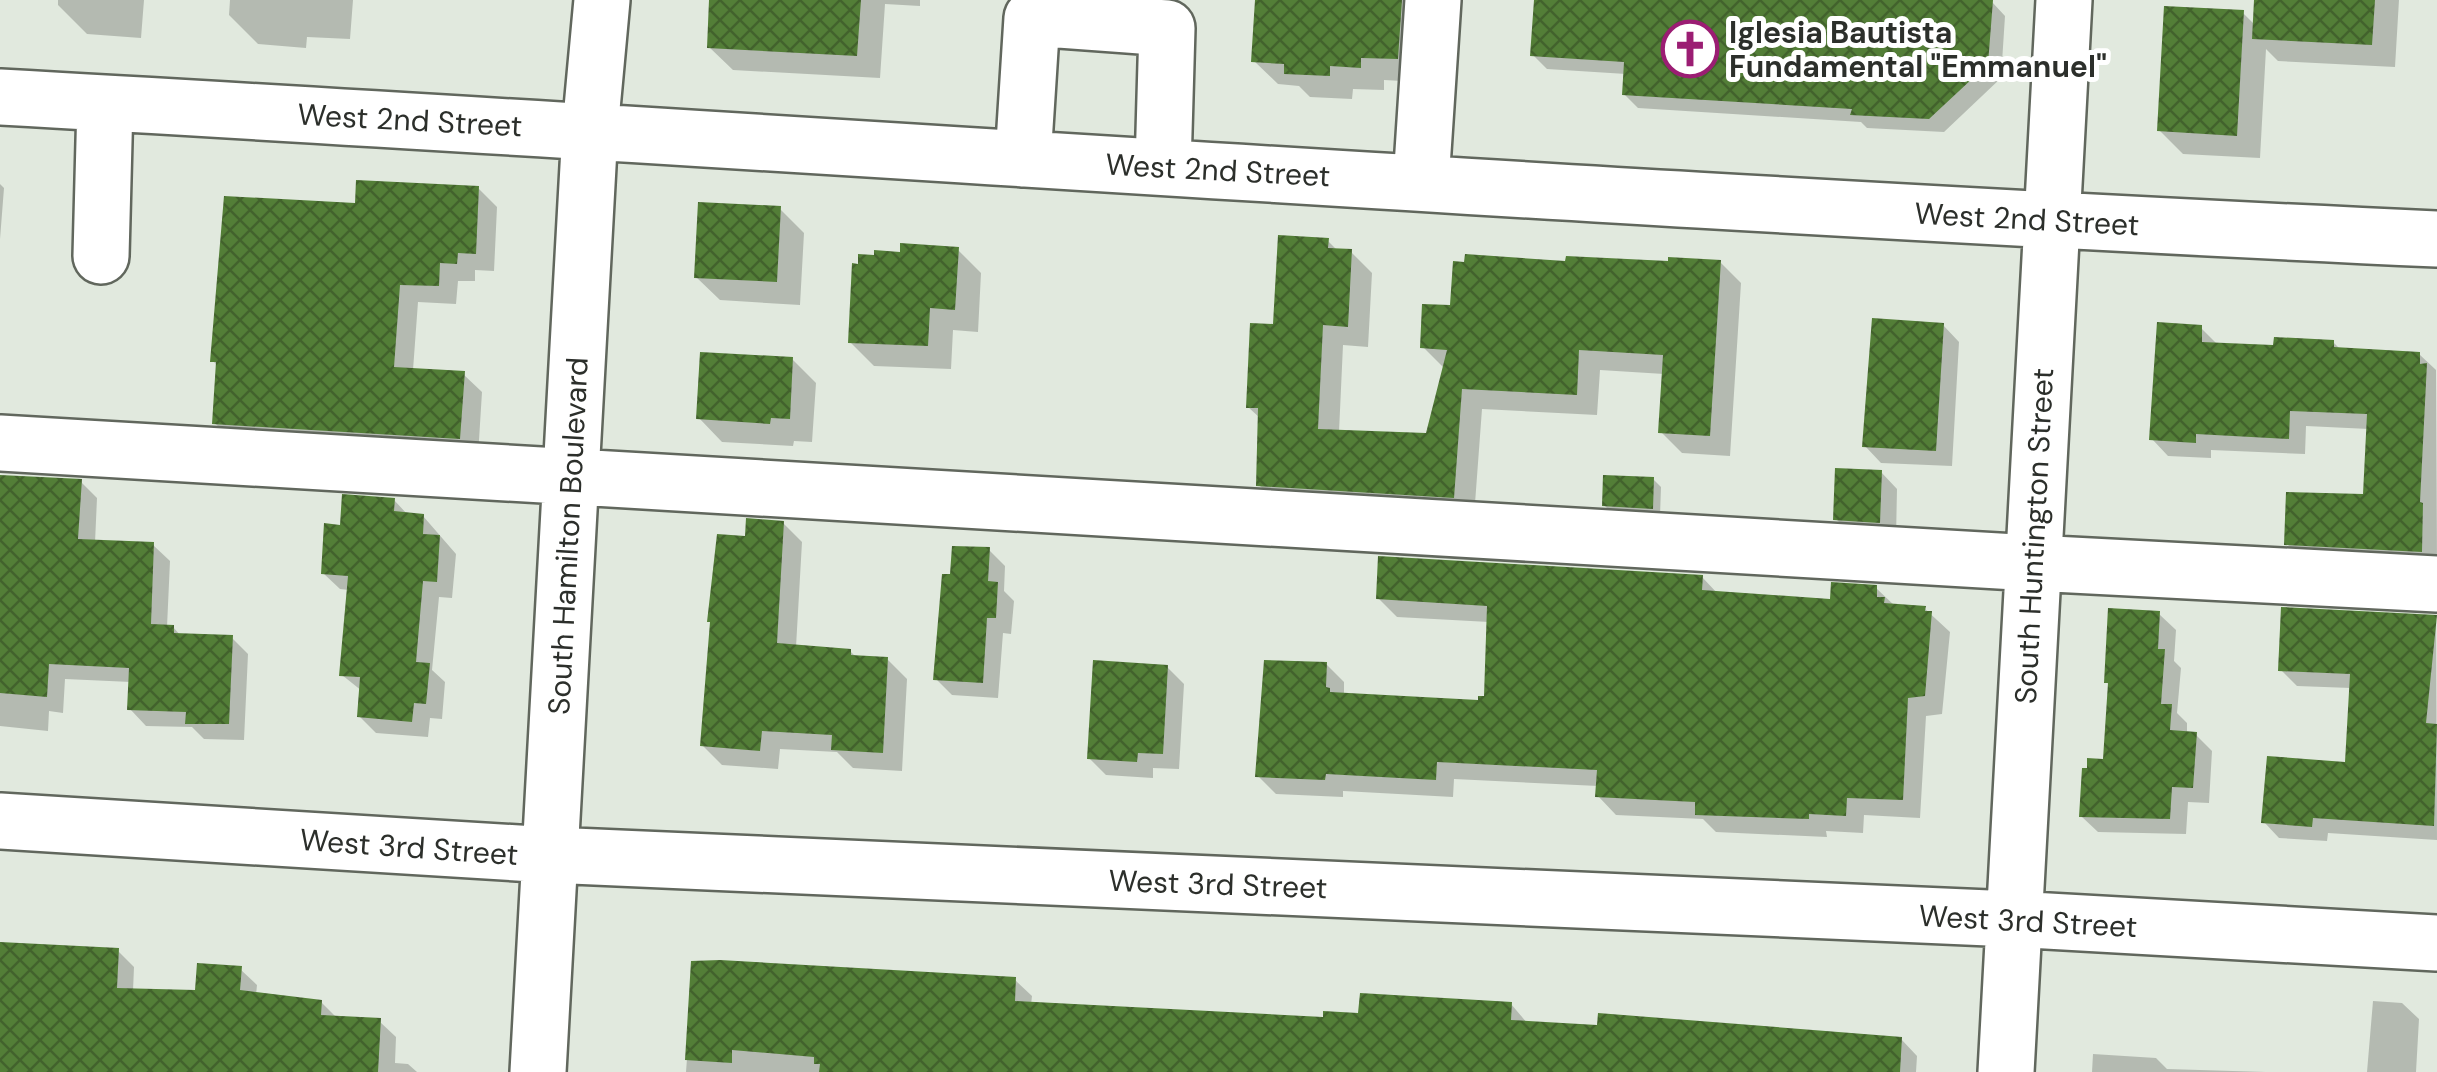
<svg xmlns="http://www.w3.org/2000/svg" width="2437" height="1072" font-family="'DM Sans',sans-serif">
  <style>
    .shadow { fill: #0003 }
    .building { fill: url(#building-cross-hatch) }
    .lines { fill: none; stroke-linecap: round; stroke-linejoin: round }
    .minor-casing { stroke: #61675d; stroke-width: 60 }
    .minor { stroke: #fff; stroke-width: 55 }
    .labels { text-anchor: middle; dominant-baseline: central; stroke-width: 10; stroke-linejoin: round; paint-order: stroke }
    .poi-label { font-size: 30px; font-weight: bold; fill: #2c2f2b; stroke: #fff; text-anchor: start }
    .street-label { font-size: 30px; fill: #2c2f2b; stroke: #fff }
  </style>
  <defs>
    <pattern id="building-cross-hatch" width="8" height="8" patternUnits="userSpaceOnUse" patternTransform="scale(2.5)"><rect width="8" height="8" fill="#537e37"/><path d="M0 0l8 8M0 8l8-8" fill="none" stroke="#42622c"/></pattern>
  </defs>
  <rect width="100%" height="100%" fill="#e1e9de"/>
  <path class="shadow" d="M58,0H144L141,38L87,34L58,5Z
    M230,0H353L350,39L307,37L306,48L258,44L229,15Z
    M712,0H920V6L885,4L880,78L733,70L709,47Z
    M1258,0H1434L1421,82L1384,80V90L1353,89L1352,99L1310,97L1299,86L1278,84L1254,61Z
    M1537,0L1992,2L2005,16L2001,78L1944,132L1867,128L1861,122L1638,108L1624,94L1626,74L1547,69L1533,55Z
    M2256,0H2399L2395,67L2278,61L2266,49L2260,158L2183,154L2159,130L2243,13L2255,25Z
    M0,184L4,188L0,239Z
    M478,188L497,207L494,271L475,270V281H458L456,304L418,302L413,370L463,374L482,392L478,456L233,442L215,423L218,366L213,361L358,206Z
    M780,209L804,233L800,305L720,300L696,277Z
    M1328,241L1338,251L1351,252L1372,273L1368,347L1343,345L1339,432L1428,435L1445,369L1423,347L1453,308L1567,263L1720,262L1741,283L1730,456L1682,453L1661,432L1664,374L1600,370L1597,415L1482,409L1474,517L1280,506L1259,485L1260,418L1248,407L1276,327Z
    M957,249L981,273L978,332L953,330L951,369L874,366L850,342L902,255Z
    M1943,325L1959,342L1952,466L1881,463L1865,446Z
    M2201,328L2218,345L2275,348L2333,342L2341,350L2419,354L2436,370L2437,567L2303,560L2287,544L2365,497L2369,429L2306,426L2305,454L2211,450V458L2168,456L2152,439Z
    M792,359L816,383L812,442L794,441L793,446L722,442L699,418Z
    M1881,472L1897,489L1896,538L1852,535L1836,519Z
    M0,478L81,482L97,498L95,543L153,545L170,561L167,627H173L181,636L231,637L248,654L244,740L204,739L192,727L146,726L130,709L131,682L65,679L63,713L49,711L48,731L0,726Z
    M1653,479L1661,487L1660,516L1612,513L1604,505Z
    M394,500L408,515L423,516L456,554L452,598L439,597L432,670L445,682L442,719L430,718L428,737L376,733L359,716L362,691L342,675L349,590L340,589L323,573L342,528Z
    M783,523L802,542L796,647L850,651L857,658L887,659L907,679L902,771L853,768L837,752L780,749L778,769L722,765L703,746L748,539Z
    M989,550L1005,566L1004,591L1014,601L1011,634L1003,633L998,698L952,695L936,679L953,577Z
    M1702,577L1718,594L1833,602L1876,588L1895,606L1924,608L1950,632L1942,714L1926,716L1920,818L1864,815L1863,833L1826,831L1827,837L1716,832L1703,819L1616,815L1598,796V786L1454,779L1453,797L1343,791V797L1276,794L1258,776L1326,664L1344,682V695L1480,703L1486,699L1489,622L1397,617L1378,598Z
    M2159,614L2176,630L2174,661L2181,668L2177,713L2187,723V734L2196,735L2212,751L2209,803L2188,802L2186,834L2098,832L2081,816L2105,762L2111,686L2106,682Z
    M2436,618L2437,840L2328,833L2327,841L2279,838L2264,822L2347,764L2351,688L2297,686L2281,670Z
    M1167,667L1184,684L1179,769L1153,768V778L1106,775L1089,758Z
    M0,943L118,951L134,967L133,991L198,993L240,969L257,985L256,995L321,1002L337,1018L379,1021L396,1037L395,1063L408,1064L417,1072H0Z
    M694,963L1015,980L1032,996L1031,1005L1325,1020L1511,1004L1528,1024L1901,1039L1917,1056L1916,1072H686Z
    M2373,1001L2402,1003L2419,1019L2416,1072H2367Z
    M2093,1054L2156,1058L2167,1069L2266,1072H2092Z"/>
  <path class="building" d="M709,0H861L857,56L707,48Z
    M1255,0H1402L1398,59L1361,58V68L1330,66V76L1284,74V64L1251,62Z
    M1534,0H1993L1988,64L1929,119L1850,115L1852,109L1622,95L1624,62L1530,56Z
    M2254,0H2375L2372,45L2252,39Z
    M2164,6L2244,10L2237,136L2157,131Z
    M356,180L479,186L476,254L458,253L457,264L440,263L439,286L400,285L394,367L465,371L460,439L212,424L216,362H210L224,196L355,203Z
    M698,202L781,206L777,282L694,278Z
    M1278,235L1329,238L1328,248L1352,249L1348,327L1323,325L1318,429L1426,433L1447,350L1420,348L1422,304L1450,305L1453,261L1464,262L1465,254L1565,261L1566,256L1668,261V257L1721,260L1710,436L1658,433L1663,355L1579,350L1577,395L1462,389L1454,498L1256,486L1258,408H1246L1250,323L1273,324Z
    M900,243L959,247L955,310L930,308L928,346L848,343L852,263L858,264V254L874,255V250L900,252Z
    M1872,318L1944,323L1936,451L1862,447Z
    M2157,322L2202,325V342L2273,345L2274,337L2334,340V347L2420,352V364L2427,363L2420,502L2423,503L2422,552L2284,545L2286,492L2363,494L2367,414L2290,411L2289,439L2196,434V443L2149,440Z
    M700,352L793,357L790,419L771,418L770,424L696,419Z
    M1835,468L1882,470L1880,523L1833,520Z
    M0,475L82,479L78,539L154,542L151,624L174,625V633L233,635L229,724H185L186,712L127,710L129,668L49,664L47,697L0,693Z
    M1603,475L1654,477L1653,509L1602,506Z
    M342,494L395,498L394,511L424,514L423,534L440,535L437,582L423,581L416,662L430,663L426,704L414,703L412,722L357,717L360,677L339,676L348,576L321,574L324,523L340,525Z
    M746,518L784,521L777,643L851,649V655L888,657L883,753L831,750L832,735L762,731L760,751L700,746L710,622H707L717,534L745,536Z
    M952,546L990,547L988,581L998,582L996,618H987L983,683L933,680L942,574H950Z
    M1378,556L1703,575L1702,590L1830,599L1831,582L1877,585V597H1885L1884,603L1926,606L1925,611H1932L1925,696L1908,698L1903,800L1847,798L1846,816L1809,814V819L1695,815V802L1595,797L1597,770L1437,762L1436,780L1326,774L1325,780L1255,777L1264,660L1327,662L1326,687L1330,688V692L1478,700V696H1484L1487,606L1376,599Z
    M2281,607L2437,615L2426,723L2437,724L2434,826L2313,818L2312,827L2261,823L2267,756L2345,762L2350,674L2278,671Z
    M2108,608L2160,611L2158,649H2165L2161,704H2172L2170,730L2197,732L2193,788L2172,787L2170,819L2079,817L2082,768H2087V758L2103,759L2108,683H2104Z
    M1093,660L1168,665L1163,754L1138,753L1137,762L1087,759Z
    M0,942L119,948L117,988L195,990L197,963L242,966L240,990L322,1000L321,1015L381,1018L378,1072H0Z
    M720,960L1016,977L1015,1001L1323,1017V1011L1358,1013L1360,993L1512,1002L1511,1020L1597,1025L1598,1013L1902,1037L1900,1072H819L820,1064H814V1057L732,1050V1063L685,1060L691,961Z"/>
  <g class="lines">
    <g class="minor-casing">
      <path id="minor" d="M1128,25L1167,28L1163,167
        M0,97C812,142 1624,202 2437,239
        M1023,159L1032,18L1128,25L1130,0
        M1421,182L1433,0
        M101,256L105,103
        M0,443L2033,563L2437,584
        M0,821L550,855L2012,919L2437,943
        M538,1072L590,130L602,0
        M2006,1072L2064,0"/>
    </g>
    <use href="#minor" class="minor"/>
  </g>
  <defs>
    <g id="church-ring" transform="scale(2.875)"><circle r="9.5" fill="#fff" stroke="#9b1d73" stroke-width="1.5"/><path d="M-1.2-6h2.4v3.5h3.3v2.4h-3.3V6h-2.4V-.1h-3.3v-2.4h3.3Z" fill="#9b1d73"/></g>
  </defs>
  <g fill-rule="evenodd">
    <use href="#church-ring" x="1690" y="49"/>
  </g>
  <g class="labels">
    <g class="poi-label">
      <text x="1729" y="32">Iglesia Bautista<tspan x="1729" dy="34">Fundamental "Emmanuel"</tspan></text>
    </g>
    <g class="street-label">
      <text transform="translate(410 120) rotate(3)">West 2nd Street</text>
      <text transform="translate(1218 170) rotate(3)">West 2nd Street</text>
      <text transform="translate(2027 219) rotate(3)">West 2nd Street</text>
      <text transform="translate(568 536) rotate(-87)">South Hamilton Boulevard</text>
      <text transform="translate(2034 536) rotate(-87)">South Huntington Street</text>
      <text transform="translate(409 847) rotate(4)">West 3rd Street</text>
      <text transform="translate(1218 884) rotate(2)">West 3rd Street</text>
      <text transform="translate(2028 921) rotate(3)">West 3rd Street</text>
    </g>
  </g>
</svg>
